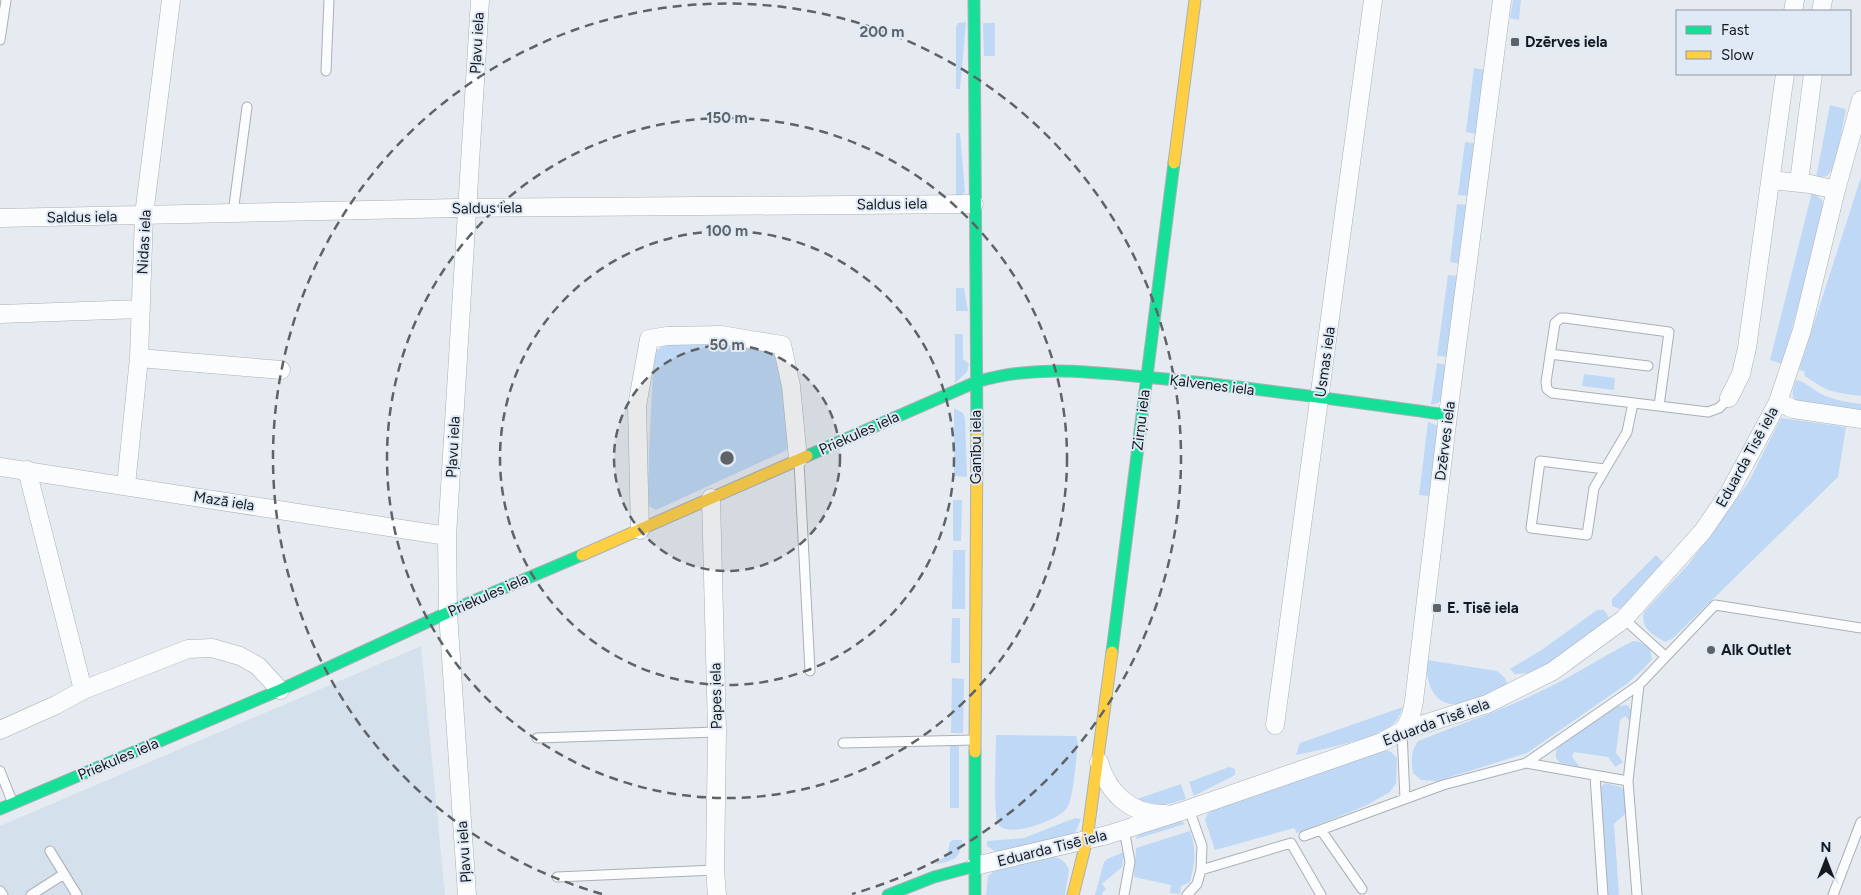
<svg xmlns="http://www.w3.org/2000/svg" width="1861" height="895" font-family="Figtree,sans-serif">
  <style>
    .built { fill: #d5e0ed }
    .green { fill: #bfd8f5 }
    .lines { fill: none; stroke-linecap: round; stroke-linejoin: round }
    .lane-casing { stroke: #abb0b4; stroke-width: 11 }
    .street-casing { stroke: #abb0b4; stroke-width: 19 }
    .fast-casing { stroke: #abb0b4; stroke-width: 13 }
    .slow-casing { stroke: #abb0b4; stroke-width: 13 }
    .lane { stroke: #fbfcfd; stroke-width: 9 }
    .street { stroke: #fbfcfd; stroke-width: 18 }
    .fast { stroke: #16e098; stroke-width: 11 }
    .slow { stroke: #ffcf43; stroke-width: 11 }
    .ring { fill: none; stroke: #5e6368; stroke-width: 2.5; stroke-dasharray: 9 6 }
    .poi-dot { fill: #5e6368; stroke: #e0eaf6; stroke-width: 2 }
    .labels { text-anchor: middle; dominant-baseline: central; stroke-width: 4; stroke-linejoin: round; paint-order: stroke }
    .poi-label { font-size: 15px; font-weight: bold; fill: #161a1e; stroke: #e0eaf6; text-anchor: start }
    .street-label { font-size: 15px; fill: #161a1e; stroke: #e0eaf6 }
    .centre { fill: #5e6368; stroke: #e0eaf6; stroke-width: 2.5 }
    .ring-label { font-size: 15px; text-anchor: middle; font-weight: bold; fill: #5e6368; stroke: #e0eaf6; stroke-width: 4; stroke-linejoin: round; paint-order: stroke }
  </style>
  <rect width="100%" height="100%" fill="#e5ebf1"/>
  <path class="built" d="M421,646L445,895H0V826Z"/>
  <path class="green" d="M1513,0H1521L1519,20L1510,18Z
    M966,22L960,89H956V27L958,23Z
    M983,23H995V56H984Z
    M1474,68L1486,70L1477,134L1466,132Z
    M1830,105L1846,109L1835,166L1827,176L1816,178Z
    M956,133H960L965,192L956,200Z
    M1465,142L1476,143L1469,196L1458,195Z
    M1861,177V396C1833,392 1829,393 1805,376L1804,371L1799,370Z
    M1812,192L1822,200L1824,212L1782,364L1770,360Z
    M1457,204L1468,205L1461,264L1450,262Z
    M1448,275L1460,276L1448,357L1437,356Z
    M956,288H964L968,311H956Z
    M955,334H963V359L969,364L967,372L955,383Z
    M725,341L778,352L792,443L785,451L656,510L649,506C647,455 652,403 654,352L668,343Z
    M1437,363L1447,365L1441,400L1438,403L1431,405Z
    M1584,374L1615,378L1614,390L1582,386Z
    M1796,380C1806,382 1812,389 1821,394C1833,400 1847,402 1861,404V414L1797,403C1790,395 1793,389 1796,380Z
    M954,408L963,413L965,418L967,477L954,476Z
    M1781,418L1846,427L1838,477L1672,639L1665,642C1653,634 1640,629 1644,612L1688,565L1748,483Z
    M1428,422L1438,426L1439,430L1430,496L1419,495Z
    M953,500H962L961,541H953Z
    M953,550H965V609H952Z
    M1656,555L1665,564L1620,609L1612,606V599Z
    M1597,610H1604L1609,617L1602,626L1548,664L1530,673L1515,674L1510,669L1543,649Z
    M952,618H960V663H951Z
    M1633,641L1640,642L1650,648L1652,659L1645,667L1628,683L1527,753L1437,781L1421,780L1413,773C1411,760 1411,751 1418,741C1457,725 1497,712 1535,694C1569,679 1600,658 1633,641Z
    M1427,660L1497,671L1505,678L1508,686C1492,693 1474,704 1457,704C1432,706 1425,679 1427,660Z
    M952,678L964,679L963,733H951Z
    M1627,705L1632,710L1631,722L1625,716L1620,720L1616,753L1623,762L1615,767L1608,757L1574,752L1572,757L1580,767L1560,763L1556,758V750L1564,742L1618,706Z
    M1403,707C1401,712 1399,717 1396,721C1383,738 1319,750 1296,755L1300,743Z
    M996,735L1076,736L1078,743C1076,758 1074,797 1067,808C1060,819 1008,840 998,824C993,814 996,750 996,735Z
    M950,746H959V808H950Z
    M1386,750L1391,752L1397,758L1396,783L1390,792L1365,806L1297,833L1294,828L1215,850L1205,820L1208,813L1216,808Z
    M1229,767L1235,769V775L1194,796L1189,782Z
    M1605,783L1621,787L1626,792L1627,812L1614,824L1619,895H1608L1601,815V787Z
    M1181,784L1186,799C1162,806 1158,808 1134,800Z
    M1075,818L1081,819L1076,831L1073,834L996,852L987,846V841L1024,838Z
    M1180,820L1185,824L1136,839L1139,832Z
    M1190,831C1197,851 1195,862 1190,882L1181,886L1180,894L1170,893L1171,885L1134,877L1136,848Z
    M953,840H962C961,860 952,861 935,864L947,855L950,842Z
    M1124,852L1122,867L1102,884L1106,889L1102,893L1103,895H1095L1104,862L1107,859Z
    M1050,856C1060,857 1064,860 1069,869L1065,895H986L988,876L997,869Z"/>
  <g class="lines">
    <g class="lane-casing">
      <path id="lane" d="M0,40L6,0
        M326,71L329,0
        M233,213L247,107
        M1550,354L1648,366
        M1659,406L1669,332L1565,318H1561L1555,323L1546,382L1547,389L1552,393L1708,412L1719,408L1729,398
        M799,462L810,671
        M1605,469L1540,461L1531,528L1587,535L1594,488L1627,432L1633,403
        M1624,619L1665,656
        M1402,731L1405,799
        M537,738L717,732
        M843,743L974,740
        M1526,763L1628,781L1639,685
        M0,771L12,801
        M1595,776L1603,895
        M1628,781L1637,895
        M1189,809L1202,846L1201,870L1291,843L1321,895
        M1124,829L1130,862L1124,895
        M1321,830L1362,889
        M1304,836L1443,785L1526,763L1639,685L1715,605L1861,628
        M50,851L77,895
        M557,877L715,870
        M0,891L3,895
        M31,895L64,874
        M1187,895L1197,884L1201,870
        M1833,895L1861,822"/>
    </g>
    <g class="street-casing">
      <path id="street" d="M1793,11L1795,0
        M1821,11L1823,0
        M1771,180L1810,184L1836,190
        M1799,182L1813,74
        M0,218L457,208L974,204
        M0,314L141,309
        M139,358L281,370
        M1729,398L1741,374L1747,348L1785,74
        M1778,402L1793,409L1861,419
        M0,467L447,536
        M27,470L83,690L188,649L212,648L240,656L258,666L280,690
        M126,485L139,358L144,215L171,0
        M711,498L717,732L715,870L717,895
        M640,530L637,406L649,339L667,336L721,335L782,345L791,386L798,459
        M1275,725L1373,0
        M0,730L56,705L87,688
        M1402,731C1410,722 1412,713 1414,701L1448,415L1502,0
        M1099,762C1108,793 1131,815 1165,814
        M975,866L1107,835L1189,809L1382,742L1402,731L1487,704L1553,671L1624,619L1703,531L1729,493L1778,402L1802,330L1836,190L1861,100
        M467,895L448,613L447,536L480,0"/>
    </g>
    <g class="fast-casing">
      <path id="fast" d="M974,0L977,434
        M807,456L976,382C1039,363 1100,373 1165,379C1259,388 1354,402 1448,415
        M1112,652L1174,163
        M0,809L280,690L464,605L582,555
        M888,895L934,877L975,866
        M975,895V752"/>
    </g>
    <g class="slow-casing">
      <path id="slow" d="M1174,163L1195,0
        M582,555L807,456
        M975,752L977,434
        M1073,895L1087,839L1112,652"/>
    </g>
    <use href="#lane" class="lane"/>
    <use href="#street" class="street"/>
    <use href="#fast" class="fast"/>
    <use href="#slow" class="slow"/>
  </g>
  <circle cx="727" cy="458" r="113" fill="#5e6368" fill-opacity=".12"/>
  <g class="ring">
    <circle cx="727" cy="458" r="113"/>
    <circle cx="727" cy="458" r="227"/>
    <circle cx="727" cy="458" r="340"/>
    <path d="M602 894A454 454 0 1 1 852 894"/>
  </g>
  <g class="poi-dot">
    <rect x="1510" y="37" width="10" height="10" rx="2.5"/>
    <rect x="1432" y="603" width="10" height="10" rx="2.5"/>
    <circle cx="1711" cy="650" r="5"/>
  </g>
  <g class="labels">
    <g class="poi-label">
      <text x="1525" y="42">Dzērves iela</text>
      <text x="1447" y="608">E. Tisē iela</text>
      <text x="1721" y="650">Alk Outlet</text>
    </g>
    <g class="street-label">
      <text transform="translate(477 43) rotate(-87)">Pļavu iela</text>
      <text transform="translate(892 204) rotate(-1)">Saldus iela</text>
      <text transform="translate(487 208) rotate(-1)">Saldus iela</text>
      <text transform="translate(82 217) rotate(-1)">Saldus iela</text>
      <text transform="translate(144 242) rotate(-87)">Nidas iela</text>
      <text transform="translate(1325 362) rotate(-82)">Usmas iela</text>
      <text transform="translate(1212 385) rotate(7)">Kalvenes iela</text>
      <text transform="translate(1141 420) rotate(-83)">Zirņu iela</text>
      <text transform="translate(859 433) rotate(-24)">Priekules iela</text>
      <text transform="translate(1445 441) rotate(-83)">Dzērves iela</text>
      <text transform="translate(453 447) rotate(-87)">Pļavu iela</text>
      <text transform="translate(976 447) rotate(-90)">Ganību iela</text>
      <text transform="translate(1747 457) rotate(-61)">Eduarda Tisē iela</text>
      <text transform="translate(224 501) rotate(9)">Mazā iela</text>
      <text transform="translate(488 595) rotate(-24)">Priekules iela</text>
      <text transform="translate(716 696) rotate(-91)">Papes iela</text>
      <text transform="translate(1436 722) rotate(-20)">Eduarda Tisē iela</text>
      <text transform="translate(118 759) rotate(-23)">Priekules iela</text>
      <text transform="translate(1052 848) rotate(-14)">Eduarda Tisē iela</text>
      <text transform="translate(464 852) rotate(-94)">Pļavu iela</text>
    </g>
  </g>
  <circle cx="727" cy="458" r="8" class="centre"/>
  <g class="ring-label">
    <text x="882" y="37">200 m</text>
    <text x="727" y="123">150 m</text>
    <text x="727" y="236">100 m</text>
    <text x="727" y="350">50 m</text>
  </g>
  <rect x="1676" y="10" width="175" height="65" fill="#e0eaf6" stroke="#8f97a0"/>
  <rect x="1686" y="26" width="25" height="8" fill="#16e098" stroke="#8f97a0"/>
  <text x="1721" y="35" font-size="15" fill="#161a1e">Fast</text>
  <rect x="1686" y="51" width="25" height="8" fill="#ffcf43" stroke="#8f97a0"/>
  <text x="1721" y="60" font-size="15" fill="#161a1e">Slow</text>
  <g transform="translate(1826 860)" stroke="#e0eaf6" stroke-width="4" paint-order="stroke">
  <path d="M0-4L9 19L0 12L-9 19Z" fill="#161a1e"/>
  <text y="-8" font-size="14" font-weight="bold" text-anchor="middle" fill="#161a1e">N</text>
  </g>
</svg>
